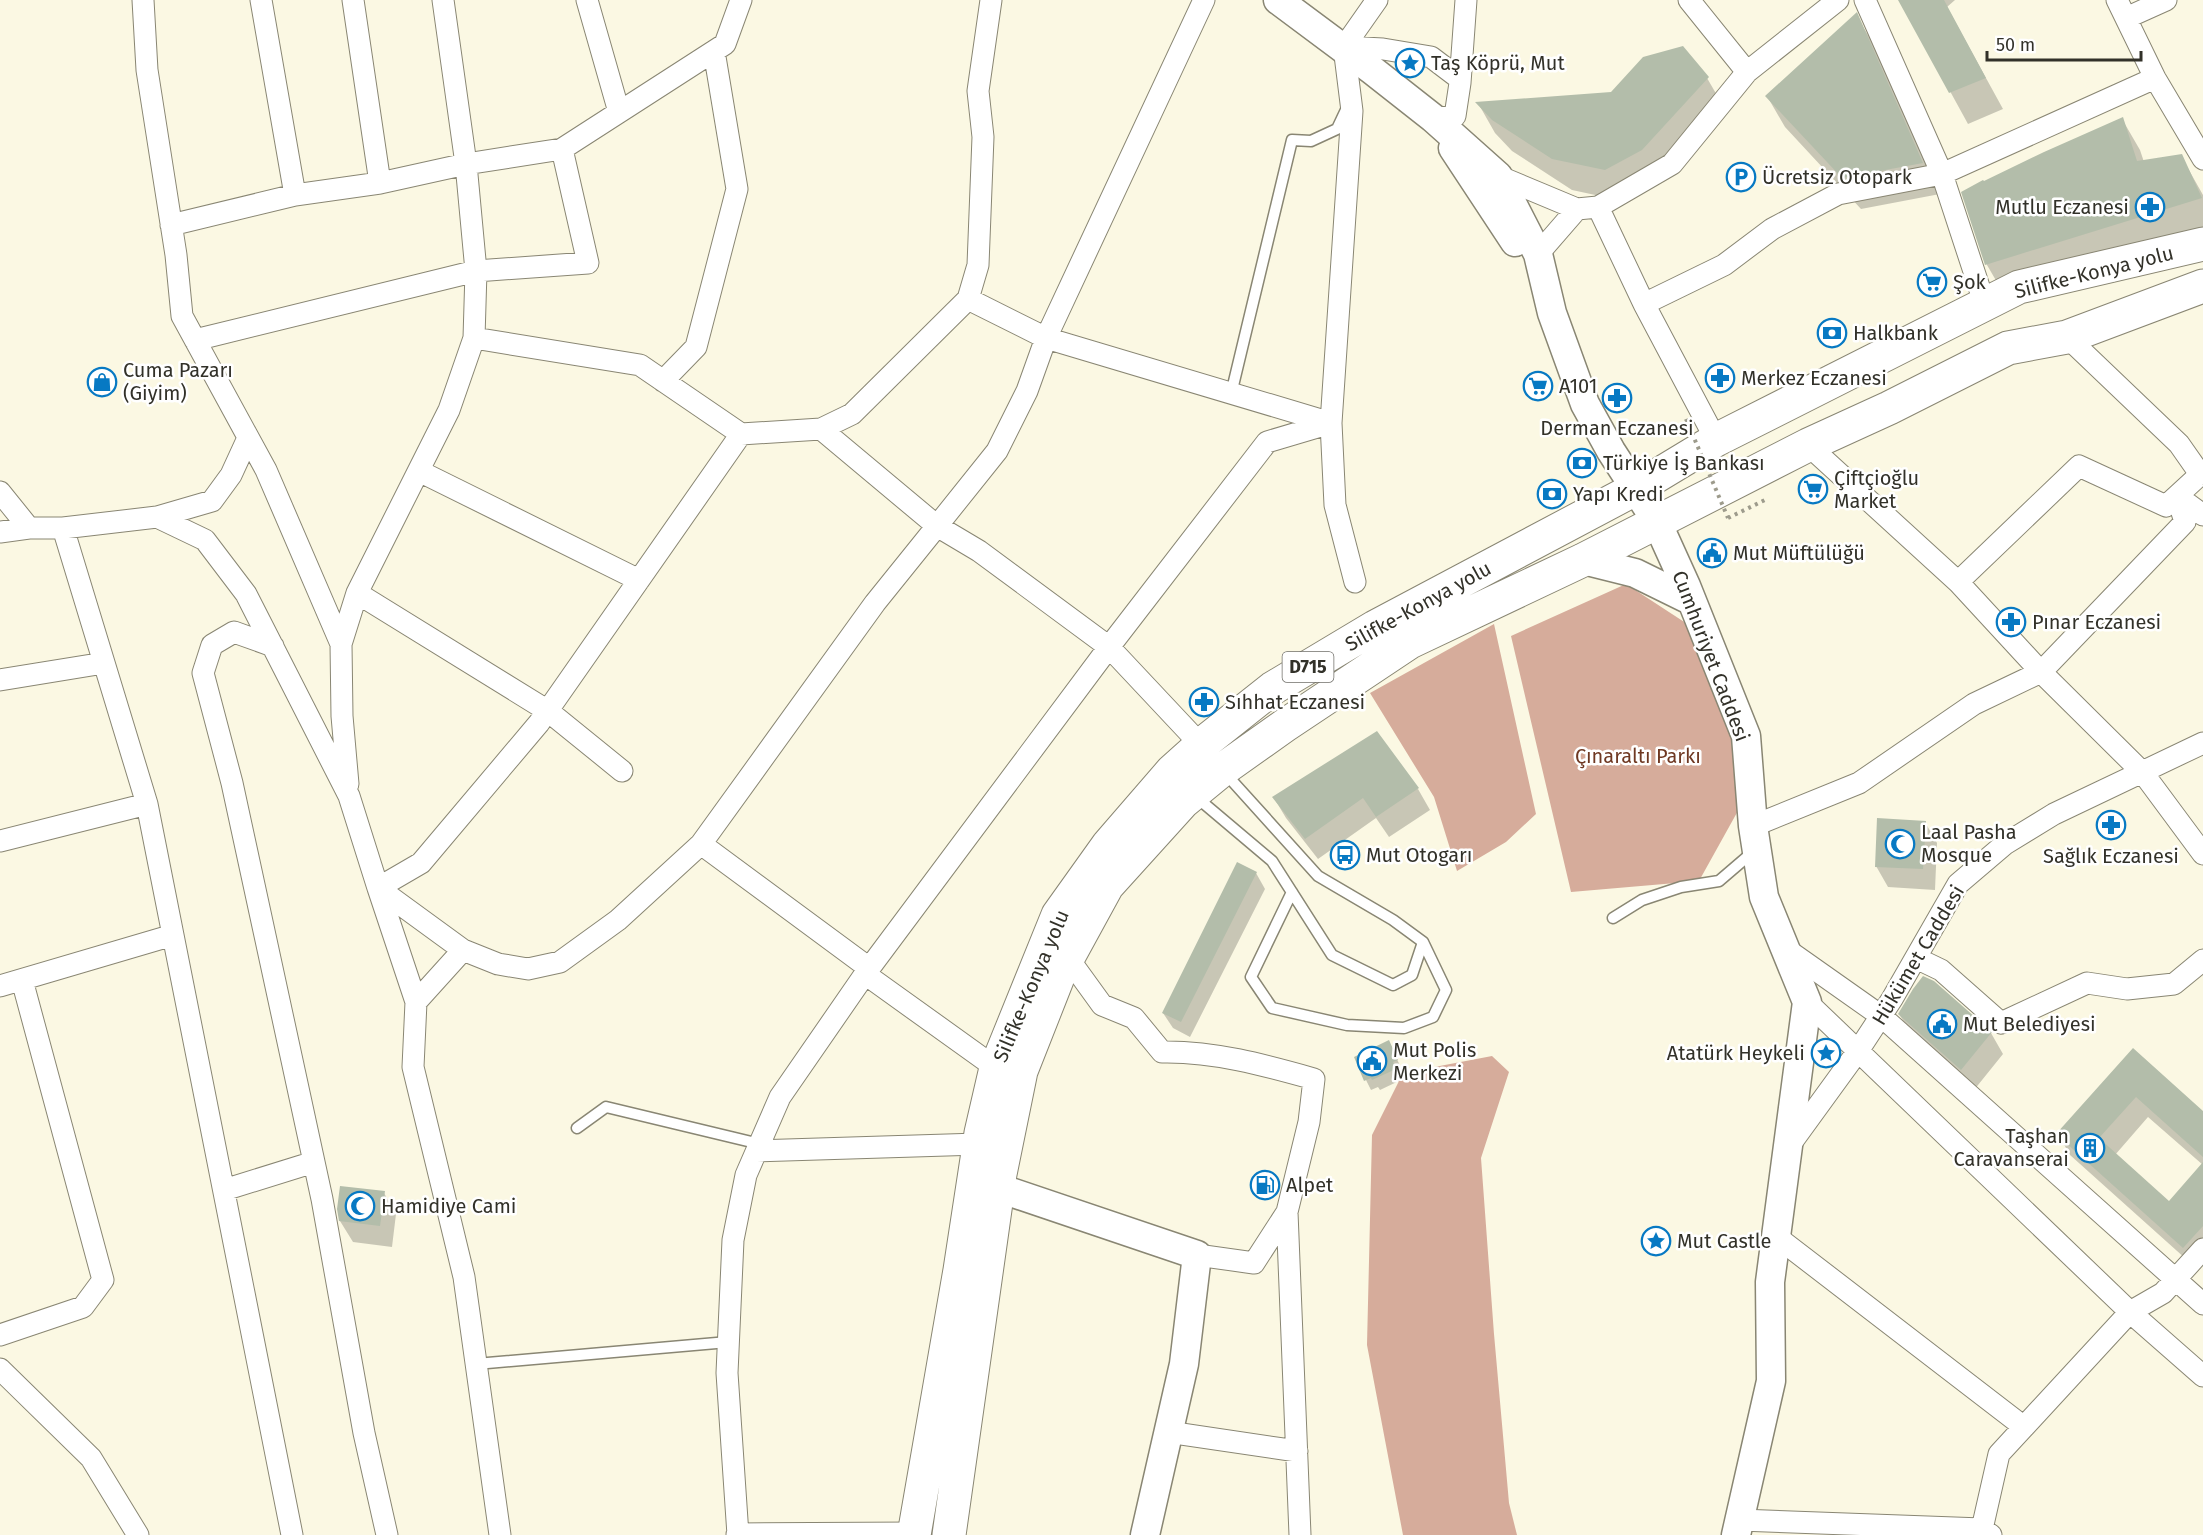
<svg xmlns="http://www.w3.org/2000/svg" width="2203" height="1535" font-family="'Fira Sans',sans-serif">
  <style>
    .forest { fill: #d6ac9b }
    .shadow { fill: #0003; fill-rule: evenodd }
    .building { fill: #b3bdaa }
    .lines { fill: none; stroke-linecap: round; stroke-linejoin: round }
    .lane-casing { stroke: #898673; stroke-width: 13 }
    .street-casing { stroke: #898673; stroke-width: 23 }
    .secondary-casing { stroke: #898673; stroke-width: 31 }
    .highway-casing { stroke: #898673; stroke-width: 35 }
    .path { stroke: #9d9b8c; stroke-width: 4; stroke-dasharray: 3 4.5; stroke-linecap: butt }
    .lane { stroke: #fff; stroke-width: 10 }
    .street { stroke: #fff; stroke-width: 21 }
    .secondary { stroke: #fff; stroke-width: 28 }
    .highway { stroke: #fff; stroke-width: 33 }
    .path-bridge { stroke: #9d9b8c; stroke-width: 4; stroke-dasharray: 3 4.5; stroke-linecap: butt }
    .labels { text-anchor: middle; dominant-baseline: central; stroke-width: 5; stroke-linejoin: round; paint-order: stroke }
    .shield { fill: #fff; stroke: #706f69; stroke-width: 1.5 }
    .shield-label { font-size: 18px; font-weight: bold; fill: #323129 }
    .poi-label { font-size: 20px; fill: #323129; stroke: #fff; text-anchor: start }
    .street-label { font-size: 20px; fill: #323129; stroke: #fff }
    .park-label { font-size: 20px; fill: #6f3822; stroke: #fff }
  </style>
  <rect width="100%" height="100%" fill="#fbf8e3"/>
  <path class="forest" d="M1626,584L1695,629L1733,736L1739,809L1699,881L1571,892L1511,636Z
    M1494,624L1536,814L1506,842L1457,871L1434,797L1370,693Z
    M1492,1056L1509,1072L1481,1158L1494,1334L1509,1503L1517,1535H1403L1367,1345L1372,1135L1403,1073Z"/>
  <path class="shadow" d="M1900,0H1955L1947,7L2003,109L1968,124Z
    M1856,15L1874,45L1940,194L1861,209L1785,127L1767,96Z
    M1707,78L1725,109L1623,201L1572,190L1512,151L1495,133L1478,103L1611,93Z
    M2122,119L2140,150L2144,162L2181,156L2203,195V234L2005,296L1987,265L1963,193Z
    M1418,789L1430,810L1389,837L1376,818L1318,859L1286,818L1274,798Z
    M1925,822L1937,843L1935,890L1888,887L1876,866Z
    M1256,873L1265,889L1190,1037L1173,1028L1163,1013Z
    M1933,982L1991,1033L2003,1054L1974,1090L1912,1035L1899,1014Z
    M1389,1042L1402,1070L1398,1072L1401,1080L1380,1090L1378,1087L1371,1090L1366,1080Z
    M2133,1050L2203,1113V1260L2196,1268L2070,1155L2058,1134ZM2148,1117L2203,1165L2169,1203L2115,1155Z
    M384,1193L396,1214L392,1247L353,1242L340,1221Z"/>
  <path class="building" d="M1898,0H1944L1986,78L1949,93Z
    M1857,12L1923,163L1842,178L1765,96Z
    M1683,46L1709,77L1642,150L1605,170L1552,159L1492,120L1475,102L1611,92L1643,57Z
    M2123,117L2137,161L2182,154L2202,198L1985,265L1961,192L1983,180L1984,181L2044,152Z
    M1377,731L1419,788L1376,817L1363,798L1305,839L1272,797Z
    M1877,818L1926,821L1923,869L1875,867Z
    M1237,862L1257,872L1181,1022L1162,1013Z
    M1923,976L1934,981L1992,1032L1961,1070L1898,1014L1913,989Z
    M1389,1040L1398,1060L1393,1062L1396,1069L1372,1080L1371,1078L1364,1081L1354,1057Z
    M2133,1048L2203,1111V1157L2136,1097L2099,1138L2169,1201L2203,1162V1226L2183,1248L2056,1134Z
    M340,1186L385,1191L380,1226L339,1221L337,1209Z"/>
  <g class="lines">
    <g class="lane-casing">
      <path id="lane" d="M1231,394L1292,140L1311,141L1337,129L1346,110
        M1195,796L1272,861L1332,955L1393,985L1412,975L1423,942L1393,920L1318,876L1225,773
        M1292,892L1251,977L1272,1008L1347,1025L1404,1028L1433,1017L1446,990L1423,942
        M1613,918L1642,900L1681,887L1719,881L1754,851
        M577,1128L606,1107L760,1144
        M476,1364L728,1342"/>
    </g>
    <g class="street-casing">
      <path id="street" d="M143,0L147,70L176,255L182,316L266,470L341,644
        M587,0L619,112
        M1689,0L1747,72
        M1865,0L1942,174L1985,305
        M2117,0L2155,78L2203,159
        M2126,18L2166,0
        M1344,47L1383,49L1431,57L1460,79
        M1433,118L1455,116L1460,83L1466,0
        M1498,176L1577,209L1598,207L1672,164L1747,72L1838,0
        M380,183L466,164L562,149L725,44L741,0
        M295,195L380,183L353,0
        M1598,207L1644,304
        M171,225L295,195L261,0
        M1538,254L1577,209
        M968,299L978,265L983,137L978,91L991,0
        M2067,337L2179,444L2200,474
        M474,338L640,365L741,434L539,723L421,863L378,888L416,1002L413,1067L464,1277L500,1535
        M195,340L476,271L588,263L562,149
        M663,381L696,347L737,189L714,51
        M821,429L937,526L997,451L1027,391L1046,338L1204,0
        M741,434L821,429L852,414L968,299L1046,338L1331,423L1335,505L1355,582
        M1716,440L1644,304L1724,265L1772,229L1838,194L1942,174L2155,78
        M1808,445L1958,582L2041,672L2143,773L2203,854
        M419,471L639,580
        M0,492L29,528
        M2177,496L2203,515
        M157,517L212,501L231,475L248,438
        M63,528L147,804L292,1535
        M0,532L29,528H63L157,517L205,540L246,594L349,796L378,888L463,950L498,964L528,969L560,962L618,920L701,844L875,603L937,526L979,551L1109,647L1201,745
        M1958,582L2079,466L2166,506L2203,472
        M357,593L548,711L622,771
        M273,646L234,632L212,645L203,673L232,783L322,1199L364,1433L387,1535
        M0,680L104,663
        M348,784L342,716L341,644L357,593L449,410L474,338L476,271L466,164L443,0
        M1753,826L1859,783L1974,704L2041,672L2185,522L2177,496
        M0,841L147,804
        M701,844L869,968
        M1786,949L1881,1016L2203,1304
        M1068,958L1102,1005L1134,1018L1162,1052C1214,1051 1264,1065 1314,1079L1309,1122L1287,1212L1254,1263L1197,1255
        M1916,958L1941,970L2001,1023L2087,983L2127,989L2174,984L2203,960
        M865,974L996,1068
        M0,986L173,935
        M416,1002L463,950
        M1807,1002L2130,1312L2203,1376
        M1789,1146L1858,1051L1892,999L1958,884L2005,844L2054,814L2203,743
        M757,1151L979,1144
        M224,1190L314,1162
        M1287,1212L1300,1535
        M1777,1237L2024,1427
        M0,1335L83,1307L103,1280L22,980
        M0,1369L91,1458L138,1535
        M1168,1432L1297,1451
        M1739,1520L1982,1529
        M737,1534L915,1533
        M738,1535L727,1373L733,1240L746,1175L780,1097L865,974L1109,647L1267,442L1331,423L1352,111L1344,47L1377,0
        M1991,1535L1982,1529L1999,1454L2130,1312L2163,1293L2203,1249"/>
    </g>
    <g class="secondary-casing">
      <path id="secondary" d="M1278,0L1372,70L1433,118L1498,176L1538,254L1552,313L1585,404L1611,451L1657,522L1686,586L1746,736L1753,826L1764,897L1807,1002L1770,1282L1771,1381L1736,1535
        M1453,148L1515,242
        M1583,560L1635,573L1692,601
        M978,1181L1197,1255L1184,1364L1145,1535"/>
    </g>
    <g class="highway-casing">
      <path id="highway" d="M914,1535L960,1270L981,1133L996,1068L1058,915L1108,845L1172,771L1201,745L1273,688L1375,627L1635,489L1716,440L2019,287L2203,244
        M949,1535L1000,1174L1021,1071L1060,972L1107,886L1183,802L1222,770L1284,726L1410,642L1583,560L1808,445L1889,408L2008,348L2067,337L2203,286"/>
    </g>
    <path class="path" d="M1728,518L1767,499"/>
    <use href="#lane" class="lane"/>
    <use href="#street" class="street"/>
    <use href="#secondary" class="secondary"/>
    <use href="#highway" class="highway"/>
    <path class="path-bridge" d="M1686,419L1728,518"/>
  </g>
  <defs>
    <g id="sight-ring" transform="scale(1.5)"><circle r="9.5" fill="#fff" stroke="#0779c3" stroke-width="1.5"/><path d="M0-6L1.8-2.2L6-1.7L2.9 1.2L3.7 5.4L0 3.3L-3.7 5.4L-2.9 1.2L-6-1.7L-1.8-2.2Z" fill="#0779c3"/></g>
    <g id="parking-ring" transform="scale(1.5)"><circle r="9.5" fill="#fff" stroke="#0779c3" stroke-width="1.5"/><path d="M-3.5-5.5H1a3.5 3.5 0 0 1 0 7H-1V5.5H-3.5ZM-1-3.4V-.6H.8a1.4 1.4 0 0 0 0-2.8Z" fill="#0779c3"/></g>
    <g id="pharmacy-ring" transform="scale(1.5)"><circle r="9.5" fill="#fff" stroke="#0779c3" stroke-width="1.5"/><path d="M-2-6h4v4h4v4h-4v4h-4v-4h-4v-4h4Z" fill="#0779c3"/></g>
    <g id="supermarket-ring" transform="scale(1.5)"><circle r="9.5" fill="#fff" stroke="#0779c3" stroke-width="1.5"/><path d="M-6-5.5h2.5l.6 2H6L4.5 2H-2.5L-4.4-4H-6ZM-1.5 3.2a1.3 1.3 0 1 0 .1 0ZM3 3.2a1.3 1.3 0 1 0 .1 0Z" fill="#0779c3"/></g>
    <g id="bank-ring" transform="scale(1.5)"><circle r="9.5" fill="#fff" stroke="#0779c3" stroke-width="1.5"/><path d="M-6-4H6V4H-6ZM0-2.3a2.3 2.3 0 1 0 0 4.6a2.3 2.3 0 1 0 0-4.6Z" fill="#0779c3"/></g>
    <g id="shop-ring" transform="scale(1.5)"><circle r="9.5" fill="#fff" stroke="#0779c3" stroke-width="1.5"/><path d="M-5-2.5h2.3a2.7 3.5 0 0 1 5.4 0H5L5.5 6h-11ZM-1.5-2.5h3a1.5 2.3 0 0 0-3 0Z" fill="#0779c3"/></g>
    <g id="civic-ring" transform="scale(1.5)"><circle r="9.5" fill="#fff" stroke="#0779c3" stroke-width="1.5"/><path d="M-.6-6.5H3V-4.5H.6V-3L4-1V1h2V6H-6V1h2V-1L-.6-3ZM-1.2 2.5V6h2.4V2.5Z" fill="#0779c3"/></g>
    <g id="mosque-ring" transform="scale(1.5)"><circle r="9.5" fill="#fff" stroke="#0779c3" stroke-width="1.5"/><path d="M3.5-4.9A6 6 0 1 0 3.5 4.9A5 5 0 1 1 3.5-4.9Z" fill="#0779c3"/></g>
    <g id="bus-ring" transform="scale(1.5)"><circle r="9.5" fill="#fff" stroke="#0779c3" stroke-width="1.5"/><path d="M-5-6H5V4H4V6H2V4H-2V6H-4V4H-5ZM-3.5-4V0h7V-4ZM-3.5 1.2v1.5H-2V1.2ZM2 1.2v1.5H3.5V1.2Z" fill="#0779c3"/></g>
    <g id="building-ring" transform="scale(1.5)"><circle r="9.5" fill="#fff" stroke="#0779c3" stroke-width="1.5"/><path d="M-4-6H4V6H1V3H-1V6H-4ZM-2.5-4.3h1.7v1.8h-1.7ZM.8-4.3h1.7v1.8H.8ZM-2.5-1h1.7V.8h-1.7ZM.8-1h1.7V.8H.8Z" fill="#0779c3"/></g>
    <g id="fuel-ring" transform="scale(1.5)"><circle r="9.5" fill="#fff" stroke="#0779c3" stroke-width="1.5"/><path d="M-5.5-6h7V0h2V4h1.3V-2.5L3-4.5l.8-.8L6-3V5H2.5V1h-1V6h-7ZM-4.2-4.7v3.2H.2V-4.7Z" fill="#0779c3"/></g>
  </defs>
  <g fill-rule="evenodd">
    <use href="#sight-ring" x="1410" y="63"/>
    <use href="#parking-ring" x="1741" y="177"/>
    <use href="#pharmacy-ring" x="2150" y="207"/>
    <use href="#supermarket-ring" x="1932" y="282"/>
    <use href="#bank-ring" x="1832" y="333"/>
    <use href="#pharmacy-ring" x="1720" y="378"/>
    <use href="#shop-ring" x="102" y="382"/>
    <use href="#supermarket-ring" x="1538" y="386"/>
    <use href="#pharmacy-ring" x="1617" y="398"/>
    <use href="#bank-ring" x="1582" y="463"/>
    <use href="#supermarket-ring" x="1813" y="489"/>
    <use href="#bank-ring" x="1552" y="494"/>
    <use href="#civic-ring" x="1712" y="553"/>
    <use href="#pharmacy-ring" x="2011" y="622"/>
    <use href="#pharmacy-ring" x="1204" y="702"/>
    <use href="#pharmacy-ring" x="2111" y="825"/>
    <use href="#mosque-ring" x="1900" y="844"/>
    <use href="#bus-ring" x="1345" y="855"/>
    <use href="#civic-ring" x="1942" y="1024"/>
    <use href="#sight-ring" x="1826" y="1053"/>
    <use href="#civic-ring" x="1372" y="1061"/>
    <use href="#building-ring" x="2090" y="1148"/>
    <use href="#fuel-ring" x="1265" y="1185"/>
    <use href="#mosque-ring" x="360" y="1206"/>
    <use href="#sight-ring" x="1656" y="1241"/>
  </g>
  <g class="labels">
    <rect class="shield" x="1282.5" y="652" width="51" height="30" rx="4.5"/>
    <g class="shield-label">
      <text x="1308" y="667">D715</text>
    </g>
    <g class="poi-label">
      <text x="1431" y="63">Taş Köprü, Mut</text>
      <text x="1762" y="177">Ücretsiz Otopark</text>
      <text x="2129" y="207" text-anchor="end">Mutlu Eczanesi</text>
      <text x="1953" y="282">Şok</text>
      <text x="1853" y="333">Halkbank</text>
      <text x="123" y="370">Cuma Pazarı<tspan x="123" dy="23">(Giyim)</tspan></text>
      <text x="1741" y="378">Merkez Eczanesi</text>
      <text x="1559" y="386">A101</text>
      <text x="1617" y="428" text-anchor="middle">Derman Eczanesi</text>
      <text x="1603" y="463">Türkiye İş Bankası</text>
      <text x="1834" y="478">Çiftçioğlu<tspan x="1834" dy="23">Market</tspan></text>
      <text x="1573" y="494">Yapı Kredi</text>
      <text x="1733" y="553">Mut Müftülüğü</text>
      <text x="2032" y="622">Pınar Eczanesi</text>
      <text x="1225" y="702">Sıhhat Eczanesi</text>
      <text x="1921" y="832">Laal Pasha<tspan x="1921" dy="23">Mosque</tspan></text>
      <text x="1366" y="855">Mut Otogarı</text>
      <text x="2111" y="856" text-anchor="middle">Sağlık Eczanesi</text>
      <text x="1963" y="1024">Mut Belediyesi</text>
      <text x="1393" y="1050">Mut Polis<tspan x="1393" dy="23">Merkezi</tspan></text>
      <text x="1805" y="1053" text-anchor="end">Atatürk Heykeli</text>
      <text x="2069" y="1136" text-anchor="end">Taşhan<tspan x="2069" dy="23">Caravanserai</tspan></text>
      <text x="1286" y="1185">Alpet</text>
      <text x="381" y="1206">Hamidiye Cami</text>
      <text x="1677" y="1241">Mut Castle</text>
    </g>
    <g class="street-label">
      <text transform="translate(2094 272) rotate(-14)">Silifke-Konya yolu</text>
      <text transform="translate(1418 606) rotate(-29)">Silifke-Konya yolu</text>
      <text transform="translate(1711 656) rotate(69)">Cumhuriyet Caddesi</text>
      <text transform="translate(1918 955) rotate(-59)">Hükümet Caddesi</text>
      <text transform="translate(1031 986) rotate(-67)">Silifke-Konya yolu</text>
    </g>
    <g class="park-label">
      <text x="1638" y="756">Çınaraltı Parkı</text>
    </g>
  </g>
  <path d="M1987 51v9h154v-9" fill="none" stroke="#323129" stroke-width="3"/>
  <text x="1996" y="51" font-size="18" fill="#323129" stroke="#ffffff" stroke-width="4.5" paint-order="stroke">50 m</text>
</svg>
